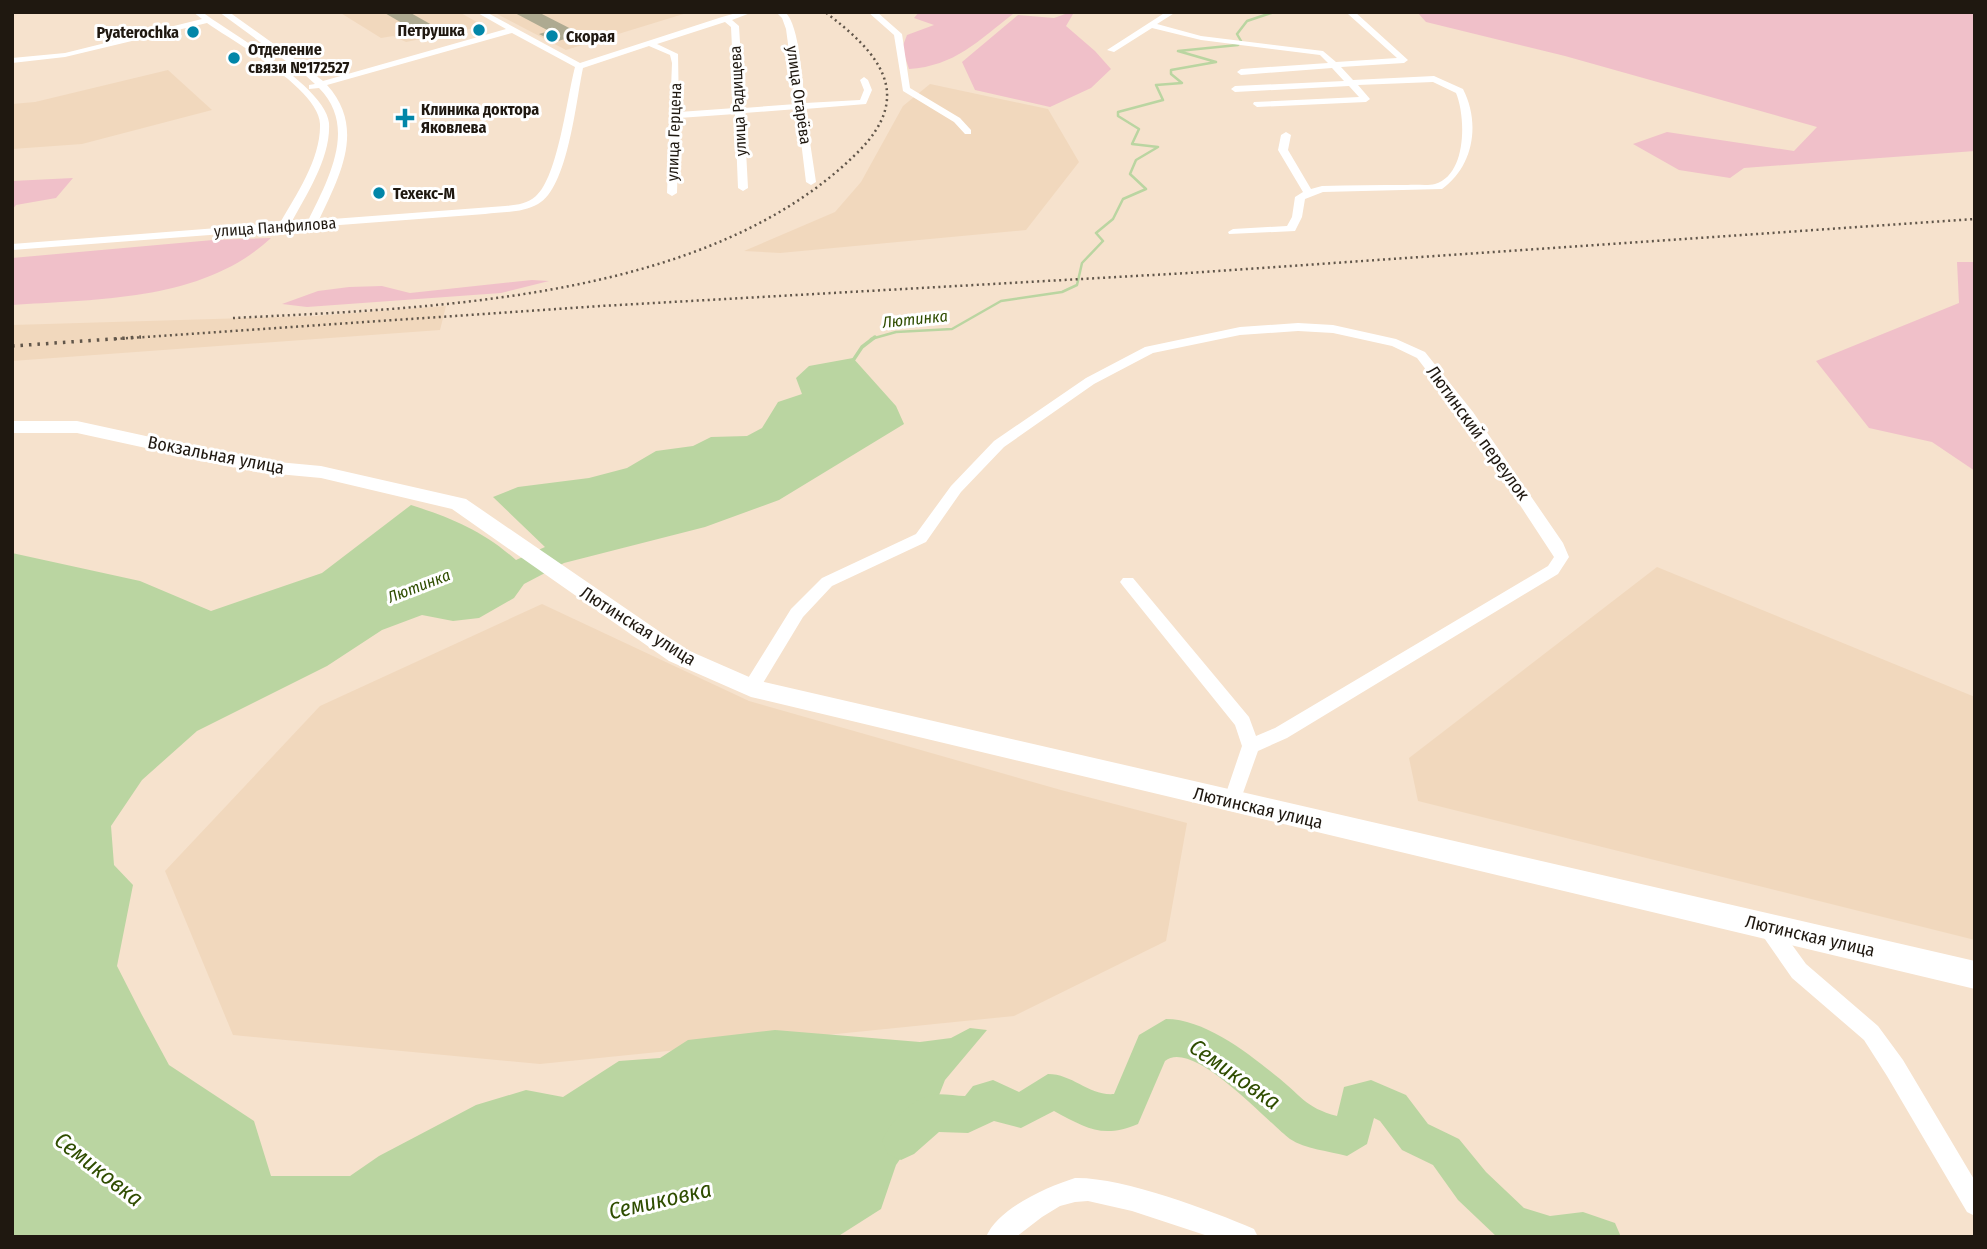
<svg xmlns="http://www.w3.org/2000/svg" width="1987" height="1249" font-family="'Fira Sans Condensed',sans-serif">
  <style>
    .built { fill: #f1d8bd }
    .green { fill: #f0c0c9 }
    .water { fill: #bad5a1 }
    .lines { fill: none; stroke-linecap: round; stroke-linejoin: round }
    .stream-far1 { stroke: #bad5a1; stroke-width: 2.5 }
    .stream { stroke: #bad5a1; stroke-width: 3.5 }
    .river { fill: #bad5a1; fill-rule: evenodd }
    .building { fill: #aeaa91 }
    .street { fill: #fff; fill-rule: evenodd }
    .secondary { fill: #fff; fill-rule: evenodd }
    .rail-far1 { stroke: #61564a; stroke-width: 2.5; stroke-dasharray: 2 3.5; stroke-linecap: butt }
    .rail { stroke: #61564a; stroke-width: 3.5; stroke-dasharray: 2.5 6; stroke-linecap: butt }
    .poi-dot { fill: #0186a8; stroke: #fff; stroke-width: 2.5 }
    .labels { text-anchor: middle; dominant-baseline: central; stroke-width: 6; stroke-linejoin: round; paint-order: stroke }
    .far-poi-label { font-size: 16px; font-weight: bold; fill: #1f1810; stroke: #fff; text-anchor: start }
    .far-street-label { font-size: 16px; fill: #1f1810; stroke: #fff }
    .far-water-label { font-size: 16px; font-style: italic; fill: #2f4d00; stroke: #fff }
    .street-label { font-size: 18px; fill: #1f1810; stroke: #fff }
    .near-water-label { font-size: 23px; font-style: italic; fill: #2f4d00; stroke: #fff }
  </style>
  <rect width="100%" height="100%" fill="#f6e2cd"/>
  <path class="built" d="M339,12H459L484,26L406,42L393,36L381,38Z
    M493,12H690L566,50Z
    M168,70L212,110L82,144L12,149V104L35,102Z
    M930,84L1048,109L1079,162L1026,230L780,253L744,251L835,212L861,182L903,106Z
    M446,306L440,330L12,361V325L314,316Z
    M1657,567L1975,697V940L1418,801L1409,758Z
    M542,604L749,701L1061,790L1187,823L1166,941L1014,1016L540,1064L233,1035L165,871L320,706Z"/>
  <path class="green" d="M919,12H1013V14C978,41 955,66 909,69L902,48L907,35L934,25L914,18Z
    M1417,12H1975V151L1744,168L1730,178L1679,170L1633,144L1667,132L1794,151L1817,127L1565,56L1426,22Z
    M1068,13L1073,14L1066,26L1095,51L1111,69L1091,88L1050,107L975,90L962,62L1018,15L1054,18Z
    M73,178L56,198L16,205L12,210V181Z
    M271,238C204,301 99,299 12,305V258L213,240Z
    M1957,262H1975V471L1932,442L1869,428L1816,361L1959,303Z
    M532,280L549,281L501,293L307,307L282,304L318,291L349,287L382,286L410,293Z"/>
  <path class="water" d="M853,358L896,406L904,424L779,500L705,527L564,563L524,584L514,598L479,618L453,621L422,615L382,630L327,666L197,731L142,780L111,826L114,865L133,885L117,966L142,1015L169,1065L254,1121L271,1176H350L379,1156L476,1105L526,1090L563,1097L619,1061L660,1058L688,1040L775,1030L920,1042L951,1038L970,1028L987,1030L945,1080L932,1113L896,1165L881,1209L837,1237H12V553L140,581L211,611L322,573L411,505C452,518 483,531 516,560L545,547L493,497L518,487L589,478L627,468L656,451L693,446L711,437L747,436L762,428L778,402L802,394L796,378L809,366Z"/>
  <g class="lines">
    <path class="stream-far1" d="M871,339L896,332L952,329L1001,301L1062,292L1077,285L1082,263L1103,241L1096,233L1113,219L1123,199L1146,189L1130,174L1136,160L1158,147L1132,144L1139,129L1118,116V112L1163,100L1156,85L1182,83L1171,74V70L1216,62L1178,51L1238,45L1241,41L1237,34L1247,21L1274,12"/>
    <path class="stream" d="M852,362L862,347L875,337"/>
    <path class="river" d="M1166,1019C1204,1019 1247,1052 1275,1075C1300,1094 1305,1108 1337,1116L1344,1087L1371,1080L1406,1095L1428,1124L1459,1139L1486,1172L1524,1208L1550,1216L1583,1212L1615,1223L1621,1237H1497L1458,1200L1433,1165L1402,1150L1380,1121L1374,1118L1367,1144L1347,1156C1329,1151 1305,1149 1290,1139C1267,1122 1193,1038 1165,1061L1138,1124C1102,1139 1086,1128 1054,1111L1021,1128L994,1121L968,1133L939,1132L914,1154L901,1160L888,1154L882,1141C889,1124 911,1099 931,1095C941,1093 955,1096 965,1096L973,1086L993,1080L1019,1092L1048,1074C1073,1074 1089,1096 1114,1094L1139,1035Z"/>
  </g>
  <path class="building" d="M383,12H409L432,25L414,30Z
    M513,12H538L581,34L555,42L539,34L549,31Z"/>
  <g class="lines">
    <path class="street" d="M193,12H202C232,34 326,87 329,123C331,157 307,194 291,223L308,221C328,180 358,127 319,88L309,89V85L315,84L305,75L219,12H229L292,57L323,81L506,29L476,12H486L580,63L722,17L740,12H753L732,20L739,26L744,108L796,104L786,29L782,18L776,12H785C800,25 802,83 805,103L860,100L864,90L860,80L864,77L868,80L872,90L866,104L805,109L816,182L811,185L806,182L797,109L744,113L748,188L743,191L738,188L735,114L679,118L677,193L672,196L667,193L672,63L670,55L649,46L583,68C576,100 568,188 538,204C522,213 502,212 485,214L12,250V244L280,223C296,195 321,159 320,124C319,89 234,42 207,23L65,57L12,63V58L65,53L202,19ZM725,22L731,27L735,108L679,112L678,54L657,44ZM512,33L575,67C567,97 558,177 536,196C527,204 516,205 505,206L319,220C340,175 366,128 327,85Z
      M868,12H877L902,34L910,88L960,118L971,130V134H965L954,122L903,91L894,35Z
      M1166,12H1176L1157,24L1201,36L1323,51L1336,62L1397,58L1348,14L1355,12L1408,60L1404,63L1341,67L1353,80L1434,76L1463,89C1481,124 1473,167 1442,189L1323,192L1305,199L1302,217L1295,231L1229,234L1228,232L1233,229L1287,226L1292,217L1295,197L1303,192L1278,150L1281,135L1286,132L1291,135L1288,150L1311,189L1322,186C1351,185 1379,185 1408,185C1416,184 1427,186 1435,184C1467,175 1466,117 1456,93L1433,82L1358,85L1370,99L1366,102L1257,107L1253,104L1254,102L1359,97L1349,86L1235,92L1231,89L1235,86L1344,81L1332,68L1241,75L1237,72L1241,69L1328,63L1320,55L1201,40L1152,28L1114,52L1107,50Z
      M1298,323L1333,325L1396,339L1425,352L1473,412L1563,543L1569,557L1558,574L1287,738L1258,751L1238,807L1232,810L1226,807L1223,802L1242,746L1235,725L1123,586L1120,582L1123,578H1133L1249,717L1256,736L1275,728L1548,566L1554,557L1463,418L1417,358L1392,346L1333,333L1298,331L1240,335L1153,353L1094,384L1004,447L961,492L926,542L832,586L803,617L757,693H745L743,688L745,683L791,609L822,578L916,534L951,486L994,441L1086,378L1145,347L1240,327Z
      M1767,917L1774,920L1806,964L1878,1026L1903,1060L1975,1181V1216L1967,1212L1887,1076L1864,1040L1792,978L1760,932L1757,926L1760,920Z
      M1075,1178C1122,1177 1210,1210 1254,1229L1258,1237H1211L1132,1211L1088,1201L1075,1202L1060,1206L1042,1217L1016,1237H986C998,1208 1047,1187 1075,1178Z"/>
    <path class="secondary" d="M12,421H77L256,460L321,466L466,499L685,649L756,680L1975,961V989L751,697L669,661L452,509L321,478L256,472L77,433H12Z"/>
    <path class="rail-far1" d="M233,318C431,308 709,301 858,152C916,94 878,52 825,12
      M115,339L601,306L1188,273L1975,219"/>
    <path class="rail" d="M12,346L141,337"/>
  </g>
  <g class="poi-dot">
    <circle cx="479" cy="30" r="7"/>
    <circle cx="193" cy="32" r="7"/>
    <circle cx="552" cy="36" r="7"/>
    <circle cx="234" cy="58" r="7"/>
    <path d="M401.5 107.5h7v7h7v7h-7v7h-7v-7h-7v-7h7z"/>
    <circle cx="379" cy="193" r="7"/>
  </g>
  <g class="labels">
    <g class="far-poi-label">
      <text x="465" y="30" text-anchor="end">Петрушка</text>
      <text x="179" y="32" text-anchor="end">Pyaterochka</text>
      <text x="566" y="36">Скорая</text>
      <text x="248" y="49">Отделение<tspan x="248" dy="18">связи №172527</tspan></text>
      <text x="421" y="109">Клиника доктора<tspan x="421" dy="18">Яковлева</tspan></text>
      <text x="393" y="193">Техекс-М</text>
    </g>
    <g class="far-street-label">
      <text transform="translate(799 95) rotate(82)">улица Огарёва</text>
      <text transform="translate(738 101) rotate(-93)">улица Радищева</text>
      <text transform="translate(674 132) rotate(-88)">улица Герцена</text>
      <text transform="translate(275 227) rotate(-4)">улица Панфилова</text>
    </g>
    <g class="far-water-label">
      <text transform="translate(915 319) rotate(-6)">Лютинка</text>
      <text transform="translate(419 586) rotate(-21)">Лютинка</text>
    </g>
    <g class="street-label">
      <text transform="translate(1478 433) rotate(54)">Лютинский переулок</text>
      <text transform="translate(216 455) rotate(11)">Вокзальная улица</text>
      <text transform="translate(638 626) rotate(32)">Лютинская улица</text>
      <text transform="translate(1258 808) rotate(13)">Лютинская улица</text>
      <text transform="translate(1810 936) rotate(13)">Лютинская улица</text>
    </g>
    <g class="near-water-label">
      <text transform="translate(1235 1074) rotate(35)">Семиковка</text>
      <text transform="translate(99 1169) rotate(38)">Семиковка</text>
      <text transform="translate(660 1200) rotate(-13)">Семиковка</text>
    </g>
  </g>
  <rect width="1987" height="1249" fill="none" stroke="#1f1810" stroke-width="28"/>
</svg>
